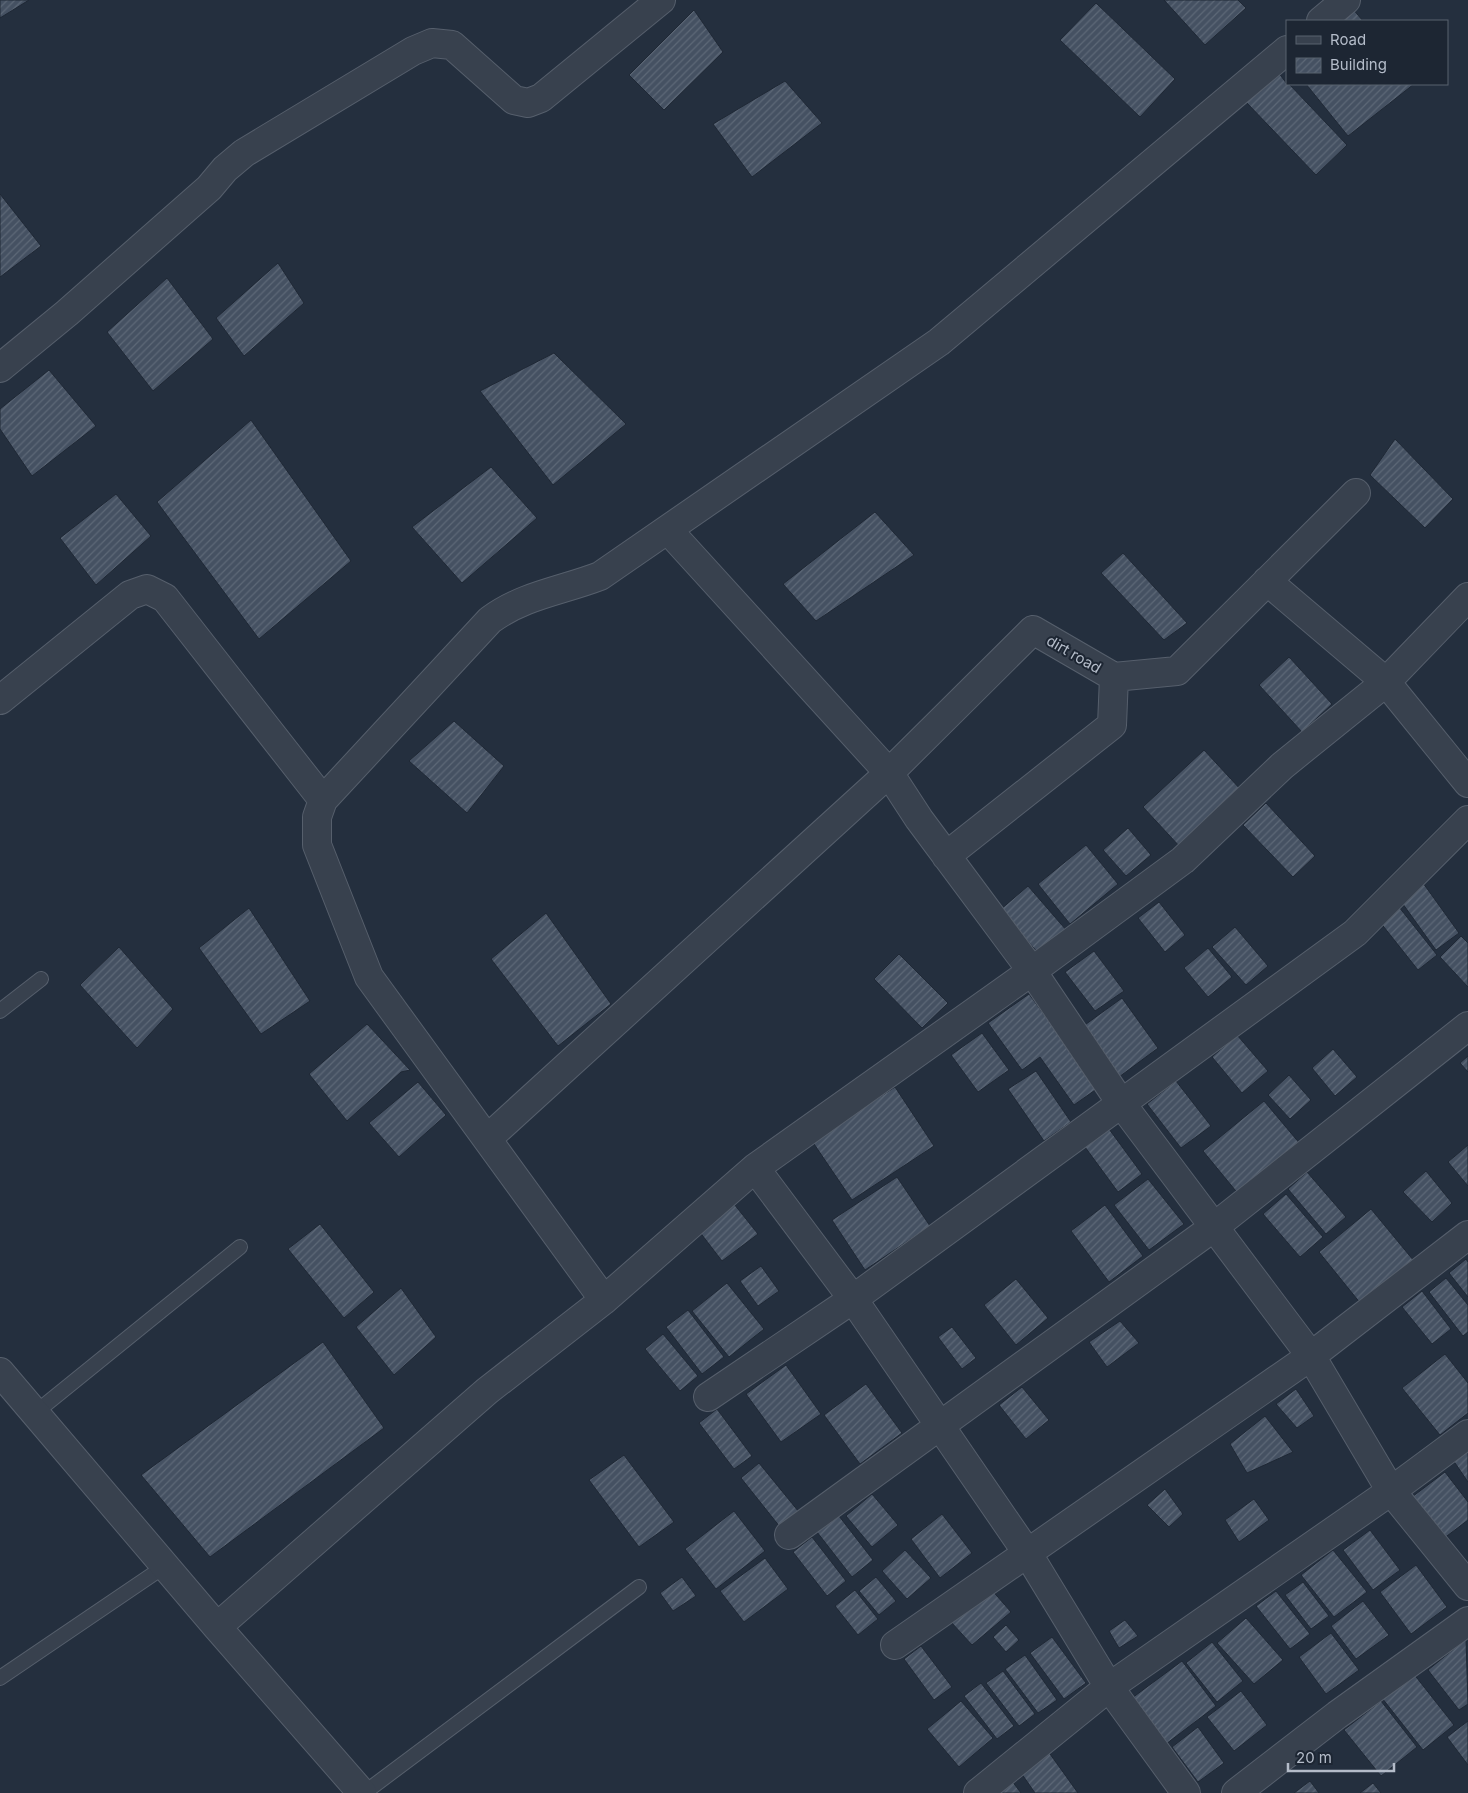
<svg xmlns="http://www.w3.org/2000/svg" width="1468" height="1793" font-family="Inter,sans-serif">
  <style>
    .building { fill: url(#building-hatch); stroke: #1f2835 }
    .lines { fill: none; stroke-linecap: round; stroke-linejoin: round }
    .lane-casing { stroke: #565f6c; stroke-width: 16 }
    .street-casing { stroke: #565f6c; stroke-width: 30 }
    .lane { stroke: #38414e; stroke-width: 14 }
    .street { stroke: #38414e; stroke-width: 28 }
    .labels { text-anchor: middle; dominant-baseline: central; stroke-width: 4; stroke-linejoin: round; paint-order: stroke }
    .street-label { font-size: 15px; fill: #b4bcc9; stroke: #1d2633 }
  </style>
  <defs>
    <pattern id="building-hatch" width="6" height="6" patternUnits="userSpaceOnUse" patternTransform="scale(1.25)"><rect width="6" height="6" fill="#455162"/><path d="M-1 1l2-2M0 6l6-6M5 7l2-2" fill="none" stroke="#5d6877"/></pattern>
  </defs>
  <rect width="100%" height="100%" fill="#242f3e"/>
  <path class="building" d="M0,0H29L0,18Z
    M1164,0H1238L1246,8L1205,45Z
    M1096,3L1175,79L1140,117L1060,40Z
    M1352,8L1363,21H1335Z
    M694,10L723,52L664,110L629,75Z
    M1278,72L1287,84H1289L1347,145L1316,175L1246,102Z
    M785,81L822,123L752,177L713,124Z
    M1306,84H1414L1348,136Z
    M0,194L41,246L0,277Z
    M278,263L304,303L244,356L216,318Z
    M167,278L213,339L153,391L107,332Z
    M554,353L626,424L553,485L480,391Z
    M49,370L96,426L32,476L0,429V409Z
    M251,420L351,561L259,639L157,502Z
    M1395,439L1453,499L1425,528L1370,475Z
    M491,467L537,518L462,583L412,527Z
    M116,494L151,536L96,585L60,538Z
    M875,512L914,555L816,621L783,584Z
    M1123,553L1187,623L1164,640L1101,573Z
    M1289,657L1332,704L1302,732L1259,685Z
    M454,721L504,766L467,813L409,761Z
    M1204,750L1242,791L1181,848L1143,807Z
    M1266,803L1315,856L1293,877L1243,825Z
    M1128,828L1151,855L1126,876L1103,850Z
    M1086,845L1118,884L1070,924L1038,884Z
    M1423,883L1459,933L1436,950L1400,900Z
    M1028,886L1067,931L1040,955L1000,910Z
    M1159,902L1185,935L1165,952L1138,918Z
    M1395,902L1437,955L1418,970L1376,917Z
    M249,908L310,1001L261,1034L199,948Z
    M546,913L611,1004L558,1046L491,959Z
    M1235,927L1268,966L1246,985L1212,947Z
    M1461,936L1468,943V987L1440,957Z
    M119,947L173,1009L137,1048L80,985Z
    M1208,948L1232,977L1208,997L1184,968Z
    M1094,951L1124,991L1095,1011L1065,972Z
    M899,954L948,1003L922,1028L874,979Z
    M1029,994L1098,1088L1074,1105L1040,1057L1022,1070L988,1023Z
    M1122,998L1158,1048L1119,1077L1082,1027Z
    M367,1024L410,1070L401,1072L347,1121L309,1074Z
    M982,1033L1009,1070L978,1092L951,1055Z
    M1237,1035L1268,1071L1242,1093L1212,1057Z
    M1333,1049L1357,1077L1335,1096L1312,1068Z
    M1468,1056V1072L1460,1063Z
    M1036,1071L1071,1122L1044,1141L1008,1089Z
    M1289,1075L1311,1100L1290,1119L1268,1095Z
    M1176,1081L1211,1126L1181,1148L1147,1104Z
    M418,1082L446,1115L399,1157L369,1123Z
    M895,1087L934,1146L852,1200L812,1141Z
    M1264,1101L1301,1145L1240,1196L1203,1151Z
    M1109,1129L1142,1174L1118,1192L1085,1147Z
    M1468,1145V1186L1448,1162Z
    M1426,1171L1452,1203L1432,1222L1403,1192Z
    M1307,1172L1346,1217L1326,1234L1288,1189Z
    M897,1177L930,1226L865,1270L832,1220Z
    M1148,1179L1184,1224L1149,1250L1114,1205Z
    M1286,1194L1323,1237L1300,1257L1263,1214Z
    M734,1204L758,1234L722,1261L699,1231Z
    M1105,1205L1143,1256L1109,1282L1071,1231Z
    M1371,1209L1414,1261L1361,1304L1319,1252Z
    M320,1224L374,1292L344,1318L288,1249Z
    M1466,1259L1468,1262V1297L1449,1273Z
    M761,1266L779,1291L758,1306L740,1281Z
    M1446,1278L1468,1305V1332L1463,1336L1429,1292Z
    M1016,1279L1048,1318L1016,1345L984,1305Z
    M727,1283L764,1329L729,1357L692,1311Z
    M401,1288L436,1337L394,1375L356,1327Z
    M1422,1291L1451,1329L1432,1344L1402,1307Z
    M688,1310L724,1357L702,1374L666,1327Z
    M1120,1321L1139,1343L1107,1367L1089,1342Z
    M952,1327L976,1358L962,1369L938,1337Z
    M663,1334L698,1376L680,1391L645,1349Z
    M323,1342L384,1428L210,1557L141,1475Z
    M1445,1354L1468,1383V1413L1440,1435L1402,1388Z
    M786,1365L821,1414L781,1442L746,1394Z
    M866,1384L902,1433L860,1464L824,1415Z
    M1022,1387L1049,1420L1026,1439L999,1405Z
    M1296,1389L1314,1416L1297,1428L1276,1404Z
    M717,1409L752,1456L734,1469L699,1423Z
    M1265,1416L1293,1452L1247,1473L1230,1444Z
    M1468,1449V1482L1453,1460Z
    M624,1455L674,1522L639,1547L589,1480Z
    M759,1463L799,1512L780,1527L741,1478Z
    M1445,1472L1468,1502V1520L1443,1539L1412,1497Z
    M1165,1489L1183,1514L1169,1527L1147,1505Z
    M872,1494L898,1525L872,1547L846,1516Z
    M1254,1499L1269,1520L1239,1542L1225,1520Z
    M734,1511L765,1551L716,1589L685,1549Z
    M942,1514L972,1553L940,1578L911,1539Z
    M839,1516L873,1560L852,1577L817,1532Z
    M1370,1530L1400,1570L1373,1590L1343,1550Z
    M812,1537L846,1581L827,1596L793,1552Z
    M905,1550L931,1578L907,1599L882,1571Z
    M1333,1550L1367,1592L1334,1617L1301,1575Z
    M765,1558L788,1589L744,1622L720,1591Z
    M1416,1565L1447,1607L1411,1634L1380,1592Z
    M682,1577L696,1596L673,1611L660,1593Z
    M876,1577L896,1601L879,1615L859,1591Z
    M1303,1582L1329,1616L1311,1629L1285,1595Z
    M990,1588L1011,1612L972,1645L951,1622Z
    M855,1590L878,1619L858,1635L835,1606Z
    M1276,1591L1310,1634L1290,1649L1256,1606Z
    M1363,1601L1389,1635L1356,1659L1331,1626Z
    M1246,1618L1283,1660L1254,1684L1217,1643Z
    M1125,1620L1138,1636L1119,1648L1109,1631Z
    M1006,1625L1019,1640L1006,1652L993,1637Z
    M1331,1633L1359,1670L1326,1694L1299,1657Z
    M1052,1637L1086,1683L1064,1699L1030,1653Z
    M1466,1639L1468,1704L1459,1710L1428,1670Z
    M1212,1642L1243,1681L1217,1702L1186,1663Z
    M921,1646L952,1687L934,1700L904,1659Z
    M1025,1655L1057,1700L1038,1713L1005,1669Z
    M1182,1661L1216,1706L1162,1747L1128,1701Z
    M1003,1671L1035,1714L1019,1726L986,1683Z
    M1413,1673L1454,1725L1423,1750L1382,1698Z
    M981,1683L1014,1726L997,1739L964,1696Z
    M1241,1691L1267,1725L1234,1751L1207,1717Z
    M961,1701L993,1738L959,1767L927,1729Z
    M1381,1701L1417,1747L1381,1776L1344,1730Z
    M1468,1721V1765L1447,1737Z
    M1198,1727L1224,1763L1198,1782L1172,1747Z
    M1045,1747L1078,1793H1035L1017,1767Z
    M1009,1777L1021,1793H994Z
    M1310,1781L1319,1793H1294Z
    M1373,1783L1381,1793H1360Z"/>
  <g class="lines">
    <g class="lane-casing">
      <path id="lane" d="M0,1011L41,979
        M35,1413L240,1247
        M0,1678L165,1566
        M364,1793L639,1587"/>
    </g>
    <g class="street-casing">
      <path id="street" d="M1321,21L1346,0
        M0,368L67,313L209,188L225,169L244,153L413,51L432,43L452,45L514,100L528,103L541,98L661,0
        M668,530L889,773L919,819L1032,971L1121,1103L1311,1356L1391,1491L1468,1586
        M1267,581L1386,682L1468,783
        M0,700L130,595L147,589L165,598L323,800
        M946,856L1112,725L1114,677L1177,671L1356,493
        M487,1139L889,773L1033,630L1114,677
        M755,1168L853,1299L1028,1554L1109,1687L1186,1793
        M604,1300L369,977L317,845V817L323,800L490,620C524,595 561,591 600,576L939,342L1287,50
        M0,1372L217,1627L362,1793
        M708,1397L853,1299L1355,933L1468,820
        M789,1535L1214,1227L1468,1026
        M217,1627L487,1391L604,1300L755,1168L1032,971L1183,860L1282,766L1386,682L1468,597
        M895,1645L1311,1356L1468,1235
        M978,1793L1109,1687L1391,1491L1468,1434
        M1236,1793L1337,1715L1468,1621"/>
    </g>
    <use href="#lane" class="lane"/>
    <use href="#street" class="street"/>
  </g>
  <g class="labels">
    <g class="street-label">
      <text transform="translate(1074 654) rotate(30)">dirt road</text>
    </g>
  </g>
  <rect x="1286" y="20" width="162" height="65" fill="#1d2633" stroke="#59626f"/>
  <rect x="1296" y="36" width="25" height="8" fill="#38414e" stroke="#59626f"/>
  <text x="1330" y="45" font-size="15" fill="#b4bcc9">Road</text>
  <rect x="1296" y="58" width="25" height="15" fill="url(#building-hatch)" stroke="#59626f"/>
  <text x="1330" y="70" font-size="15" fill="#b4bcc9">Building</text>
  <path d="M1288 1763v8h106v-8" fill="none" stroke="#b4bcc9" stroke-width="2.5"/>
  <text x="1296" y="1763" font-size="15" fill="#b4bcc9" stroke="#1d2633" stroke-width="4" paint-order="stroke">20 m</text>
</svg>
